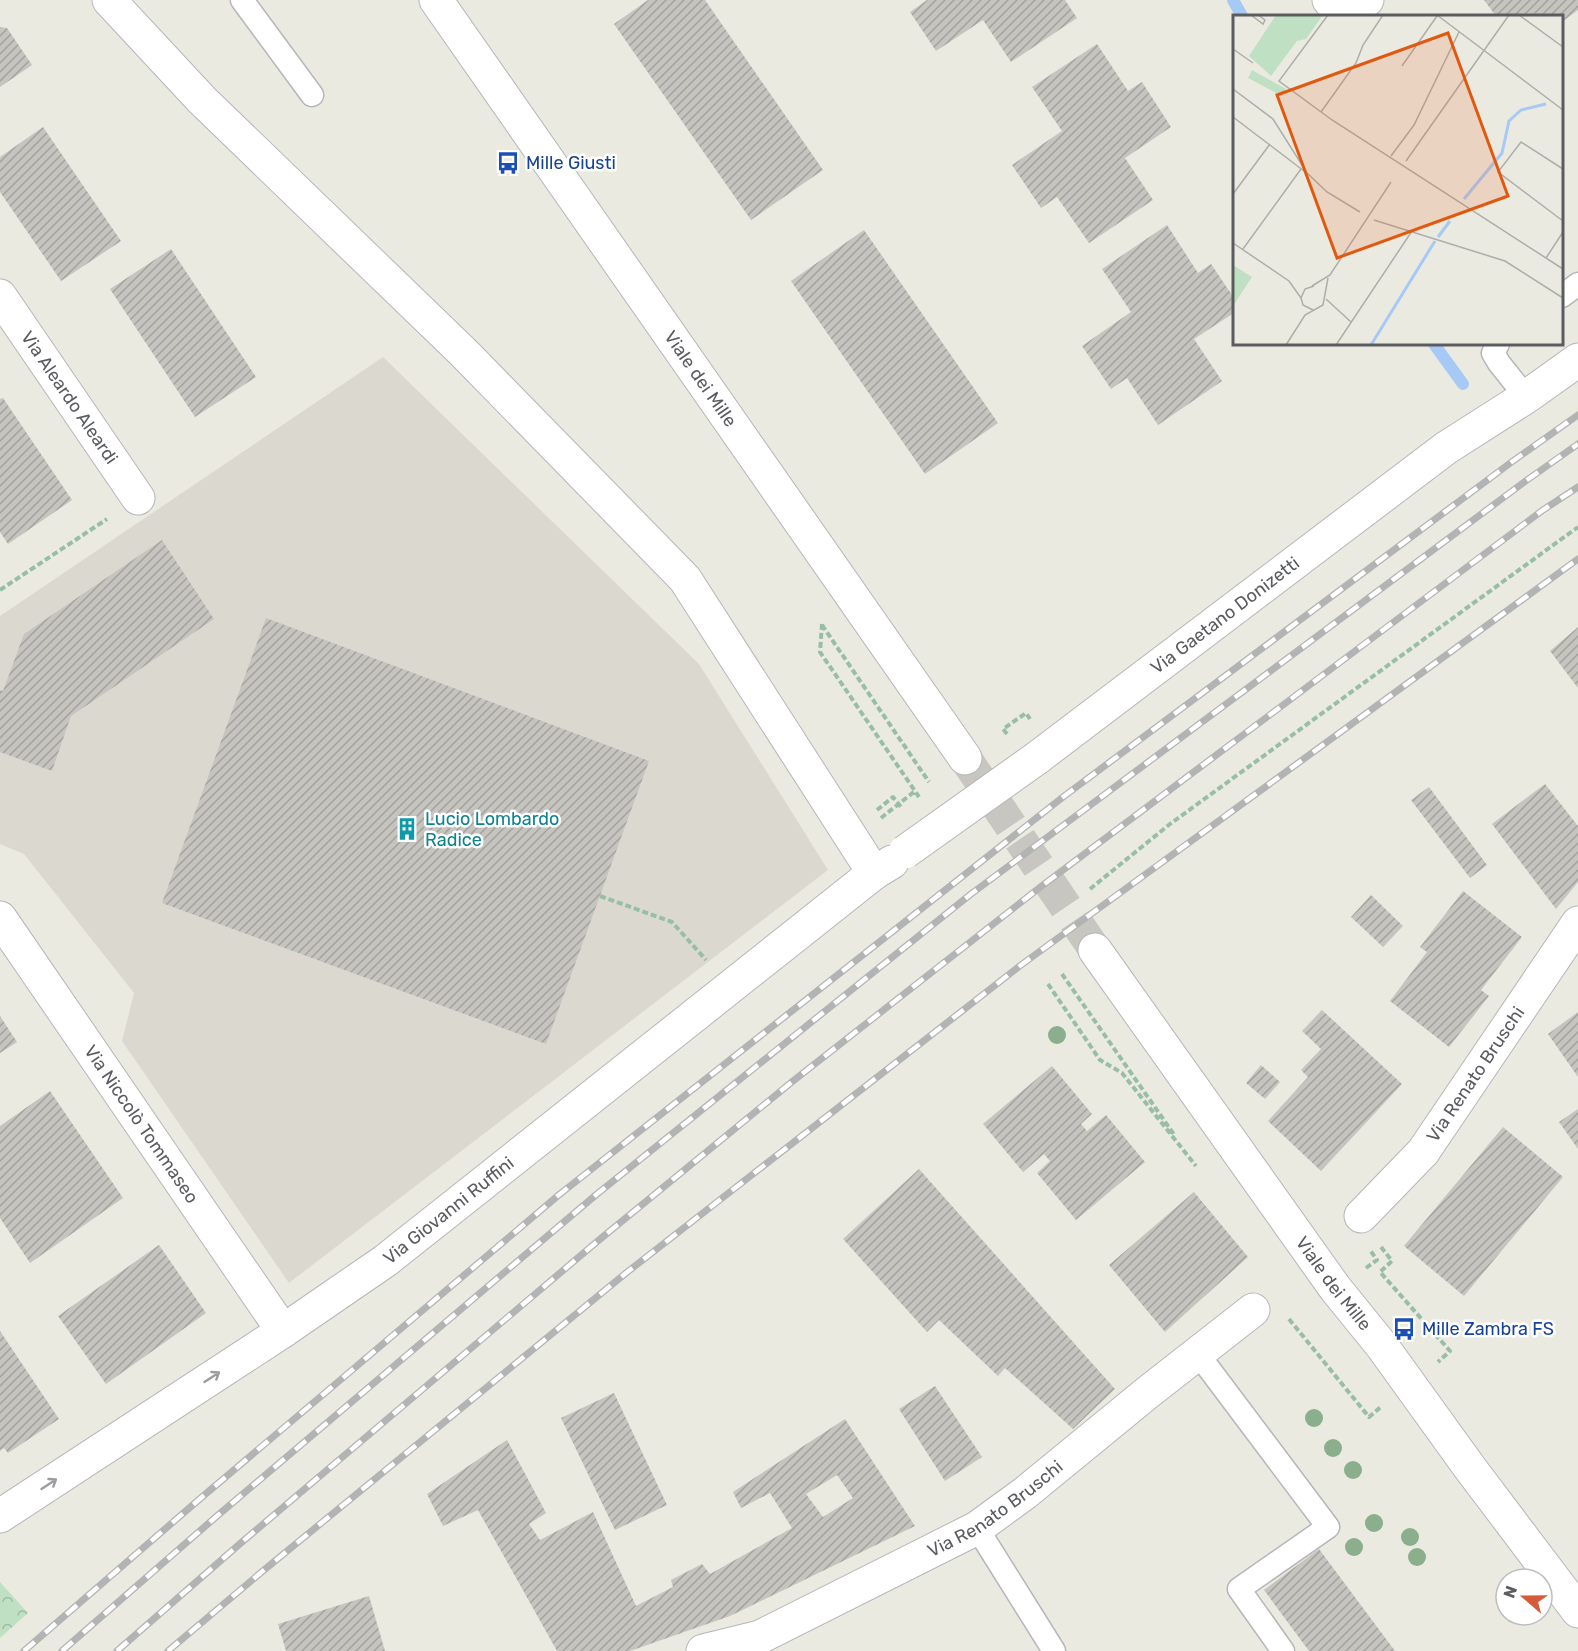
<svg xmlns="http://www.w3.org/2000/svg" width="1578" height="1651" font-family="Rubik,sans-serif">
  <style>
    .education { fill: #dbd9cf }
    .forest { fill: url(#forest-crowns) }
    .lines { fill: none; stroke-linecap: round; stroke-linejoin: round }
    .stream { stroke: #a7c9f6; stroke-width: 12 }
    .building { fill: url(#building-hatch); fill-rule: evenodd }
    .tertiary-tunnel { stroke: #c7c6c1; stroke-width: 33; stroke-dasharray: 33 16; stroke-linecap: butt }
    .service-casing { stroke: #b4b6ba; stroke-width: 25 }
    .minor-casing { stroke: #b4b6ba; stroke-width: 35 }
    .tertiary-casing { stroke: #b4b6ba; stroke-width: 35 }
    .path { stroke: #98bea7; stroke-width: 4; stroke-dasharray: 6 3; stroke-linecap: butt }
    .service { stroke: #fff; stroke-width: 22 }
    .minor { stroke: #fff; stroke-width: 33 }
    .tertiary { stroke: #fff; stroke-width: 33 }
    .rail-casing { stroke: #b2b3b3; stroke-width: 7 }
    .rail { stroke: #fff; stroke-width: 4.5; stroke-dasharray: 14; stroke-linecap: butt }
    .minor-bridge-casing { stroke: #b4b6ba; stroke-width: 35; stroke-linecap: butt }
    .minor-bridge { stroke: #fff; stroke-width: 33 }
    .tree { fill: #8bae8c }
    .oneway { stroke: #9c9da0 }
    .labels { text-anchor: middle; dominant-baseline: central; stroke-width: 5; stroke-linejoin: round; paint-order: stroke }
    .transit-label { font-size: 18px; fill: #164399; stroke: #fff; text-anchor: start }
    .street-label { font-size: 18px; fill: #5a5c60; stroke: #fff }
    .culture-label { font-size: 18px; fill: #0d838f; stroke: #fff; text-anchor: start }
    .inset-river { fill: none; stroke: #a7c9f6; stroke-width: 3 }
    .inset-road { fill: none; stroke: #adada9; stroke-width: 1.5 }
    .view { fill: #e15910; fill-opacity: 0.15; stroke: #e15910; stroke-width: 3 }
    .inset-edge { fill: none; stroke: #5a5c60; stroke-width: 3 }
  </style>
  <defs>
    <pattern id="forest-crowns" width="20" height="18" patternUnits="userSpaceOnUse" patternTransform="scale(1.5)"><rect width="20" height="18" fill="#c0e0c4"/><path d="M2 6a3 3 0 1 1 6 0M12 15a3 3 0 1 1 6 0" fill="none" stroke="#9fb9a3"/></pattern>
    <pattern id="building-hatch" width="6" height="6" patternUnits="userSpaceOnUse" patternTransform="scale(1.5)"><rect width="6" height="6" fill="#c6c4be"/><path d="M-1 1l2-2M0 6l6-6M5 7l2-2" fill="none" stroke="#a4a29e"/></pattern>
  </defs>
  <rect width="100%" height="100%" fill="#ebeae1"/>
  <path class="education" d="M383,357L699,664L828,870L289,1283L122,1041L134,993L24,854L0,844V616Z"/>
  <path class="forest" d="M0,1582L28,1613L0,1638Z"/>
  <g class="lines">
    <path class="stream" d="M1233,0L1242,16
      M1434,344L1463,384"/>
  </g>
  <path class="building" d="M648,0H705L823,170L751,220L614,24Z
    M927,0H1065L1077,18L1011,62L983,20L936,51L910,12Z
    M1484,0H1578V10L1562,22V16H1496Z
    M0,27L7,28L32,65L0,87Z
    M1097,44L1128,91L1142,82L1171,127L1125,158L1153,200L1089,243L1057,197L1041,208L1012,165L1062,131L1032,87Z
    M43,127L121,241L61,281L0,192V157Z
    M1167,225L1198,273L1211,264L1234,298V313L1194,339L1222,381L1158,425L1127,378L1111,389L1082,346L1131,312L1102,269Z
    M864,230L998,423L925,474L791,281Z
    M171,249L256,377L195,417L110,289Z
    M3,398L72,500L8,544L0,532V399Z
    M162,540L214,619L71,716L52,771L0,752V690L3,691L24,634Z
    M266,618L649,761L546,1044L162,903Z
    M1578,627V688L1550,651Z
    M1545,784L1578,826V882L1556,909L1492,824Z
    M1429,787L1487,865L1470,878L1411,800Z
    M1463,891L1522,937L1481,990L1489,996L1449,1047L1390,1001L1427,952L1420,947Z
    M1371,895L1403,926L1383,947L1351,917Z
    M1322,1010L1402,1084L1321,1171L1268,1121L1308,1077L1301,1070L1321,1049L1302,1031Z
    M1578,1012V1077L1548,1034Z
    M0,1016L17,1042L0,1053Z
    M1261,1065L1280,1082L1265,1099L1246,1083Z
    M1052,1066L1092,1114L1081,1124L1087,1131L1106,1115L1145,1162L1076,1220L1037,1173L1050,1161L1044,1154L1023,1172L983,1124Z
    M50,1091L123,1198L30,1263L0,1218V1126Z
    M1578,1109V1149L1559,1122Z
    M1503,1127L1563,1177L1464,1296L1404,1246Z
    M919,1169L1115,1389L1073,1429L1005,1368L998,1376L939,1320L927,1332L843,1239Z
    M1194,1192L1248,1257L1165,1332L1109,1265Z
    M159,1245L206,1313L106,1384L58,1316Z
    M0,1331L59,1419L8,1453L4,1448L0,1451Z
    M935,1386L982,1457L945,1481L899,1409Z
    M614,1393L667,1505L615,1530L561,1418Z
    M845,1419L915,1526L730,1616L630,1651H557L478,1510L443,1526L427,1494L507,1440L546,1513L529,1524L540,1540L593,1512L636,1606L673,1587L671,1580L702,1564L710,1574L792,1528L770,1493L741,1508L733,1492ZM837,1475L853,1498L823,1517L806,1494Z
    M1319,1549L1395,1651H1309L1264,1590Z
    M369,1596L385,1651H286L278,1624Z"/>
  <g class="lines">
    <path class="tertiary-tunnel" d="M965,758L1095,950"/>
    <g class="service-casing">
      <path id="service" d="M242,0L312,95
        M1562,296L1578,284
        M1498,344L1493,353L1499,363L1526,397
        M1198,1354L1328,1527L1239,1589L1283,1651
        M977,1528L1054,1651"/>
    </g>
    <g class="minor-casing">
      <g id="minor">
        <path d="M109,0L202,100L464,353L685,579L874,873"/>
        <path d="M1329,0L1336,8L1346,12L1367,0"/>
        <path id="s1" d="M0,296L138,498"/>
        <path id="s2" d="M1037,758L1446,448L1526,397L1578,360"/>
        <path id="s3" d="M0,918L283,1331"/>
        <path id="s4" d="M1361,1216L1423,1152L1578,923"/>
        <path id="s5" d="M0,1516L283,1331L385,1261L874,873L892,862"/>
        <path id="s6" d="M703,1651L760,1637L977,1528L1025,1493L1147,1393L1253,1310"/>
      </g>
    </g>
    <g class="tertiary-casing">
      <g id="tertiary">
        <path id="s7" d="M436,0L965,758"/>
        <path id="s8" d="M1095,950L1335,1288L1382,1346L1470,1468L1578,1611"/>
      </g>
    </g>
    <path class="path" d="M0,590L107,519
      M822,624L820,652L919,797
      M822,625L929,782
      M1007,734L1003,729L1026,713L1030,719
      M877,810L893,797L901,807L899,808
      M881,818L915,791
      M1090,889L1170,824L1578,527
      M600,896L672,922L706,960
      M1062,974L1175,1136
      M1048,984L1100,1060L1122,1073L1196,1166
      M1381,1247L1392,1261L1380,1272L1450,1351L1438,1362
      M1366,1268L1377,1260L1370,1250
      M1289,1319L1369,1417L1382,1406"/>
    <use href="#service" class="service"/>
    <use href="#minor" class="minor"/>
    <use href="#tertiary" class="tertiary"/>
    <g class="rail-casing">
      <path id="rail" d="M24,1651L202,1497L560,1194L1063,797L1513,461L1578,415
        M62,1651L217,1516L597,1194L971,894L1527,480L1578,444
        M117,1651L242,1542L599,1240L793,1081L1043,885L1543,510L1578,487
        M168,1651L264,1570L626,1273L1021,965L1578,559"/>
    </g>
    <use href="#rail" class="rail"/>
    <g class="minor-bridge-casing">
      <path id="minor-bridge" d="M905,852L1037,758"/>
    </g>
    <use href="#minor-bridge" class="minor-bridge"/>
  </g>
  <g class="tree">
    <circle cx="1057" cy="1035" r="9"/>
    <circle cx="1314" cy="1418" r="9"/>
    <circle cx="1333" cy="1448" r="9"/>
    <circle cx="1353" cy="1470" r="9"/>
    <circle cx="1374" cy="1523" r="9"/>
    <circle cx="1410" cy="1537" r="9"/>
    <circle cx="1354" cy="1547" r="9"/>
    <circle cx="1417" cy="1557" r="9"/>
  </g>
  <defs><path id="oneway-shaft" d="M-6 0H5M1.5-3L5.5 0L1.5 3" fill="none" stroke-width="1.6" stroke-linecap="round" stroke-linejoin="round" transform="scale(1.5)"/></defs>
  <g class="oneway">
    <use href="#oneway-shaft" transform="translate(212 1377) rotate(-33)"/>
    <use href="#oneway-shaft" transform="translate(49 1484) rotate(-33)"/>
  </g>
  <defs>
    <g id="bus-bare" transform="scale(1.8)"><path d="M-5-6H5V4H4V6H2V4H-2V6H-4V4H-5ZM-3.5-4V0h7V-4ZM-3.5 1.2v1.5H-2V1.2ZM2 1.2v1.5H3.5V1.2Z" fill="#1a4fb4" stroke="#fff" stroke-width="2.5" paint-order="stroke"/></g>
    <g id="building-bare" transform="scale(1.8)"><path d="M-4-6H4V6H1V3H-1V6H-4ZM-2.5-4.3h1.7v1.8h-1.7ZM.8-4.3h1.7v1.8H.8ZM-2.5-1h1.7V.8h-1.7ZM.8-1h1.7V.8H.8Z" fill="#0f9aa8" stroke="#fff" stroke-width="2.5" paint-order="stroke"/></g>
  </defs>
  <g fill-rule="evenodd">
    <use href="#bus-bare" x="508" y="163"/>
    <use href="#building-bare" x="407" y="829"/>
    <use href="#bus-bare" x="1404" y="1329"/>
  </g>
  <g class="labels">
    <g class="transit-label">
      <text x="526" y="163">Mille Giusti</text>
      <text x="1422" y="1329">Mille Zambra FS</text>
    </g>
    <g class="street-label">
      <text stroke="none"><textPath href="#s7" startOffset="462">Viale dei Mille</textPath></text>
      <text stroke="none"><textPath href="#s1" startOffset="123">Via Aleardo Aleardi</textPath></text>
      <text stroke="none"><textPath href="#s2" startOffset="236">Via Gaetano Donizetti</textPath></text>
      <text stroke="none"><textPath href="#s4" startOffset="183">Via Renato Bruschi</textPath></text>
      <text stroke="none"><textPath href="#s3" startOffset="250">Via Niccolò Tommaseo</textPath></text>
      <text stroke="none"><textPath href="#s5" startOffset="543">Via Giovanni Ruffini</textPath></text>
      <text stroke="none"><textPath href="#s8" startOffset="410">Viale dei Mille</textPath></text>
      <text stroke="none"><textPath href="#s6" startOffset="327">Via Renato Bruschi</textPath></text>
    </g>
    <g class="culture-label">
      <text x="425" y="819">Lucio Lombardo<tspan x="425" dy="21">Radice</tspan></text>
    </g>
  </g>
  <g transform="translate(1233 15)">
    <rect width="330" height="330" fill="#ebeae1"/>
    <path d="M43,0H90L73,24L64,26L38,61L16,41ZM19,55L53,74L49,81L15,63ZM0,250L19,262L0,291Z" fill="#c0e0c4"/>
    <path class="inset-river" d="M231,184L269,138L276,106L288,95L313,89M205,222L217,206M138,330L202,226"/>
    <path class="inset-road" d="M18,0L30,9L32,5L25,0M95,0L46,66L99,105L330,254M204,0L330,95M286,0L330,32M0,34L20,48M169,51L204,1M0,74L40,104L74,158L94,177L127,197M88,97L123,48L130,30L150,0M0,102L71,156M158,141L181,110L226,17M173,146L276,0M330,154L288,127L265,157L330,206M0,179L37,129M141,205L272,246L330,283M0,228L56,266L68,283M10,234L68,154M313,243L330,217M79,271L97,260L158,167M93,284L118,307M80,295L70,290L68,283L72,274L81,271M53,330L72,300L90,290L95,263M103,330L179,216"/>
    <path class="view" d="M215,18L275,181L104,243L44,80Z"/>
    <rect width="330" height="330" class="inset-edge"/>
  </g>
  <g transform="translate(1524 1597) rotate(290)"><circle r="28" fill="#ffffff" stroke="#bdbebf" stroke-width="1.5"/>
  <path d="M0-4.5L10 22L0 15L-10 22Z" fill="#d65b3c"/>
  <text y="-9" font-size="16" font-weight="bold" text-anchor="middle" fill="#5a5c60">N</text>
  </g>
</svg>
